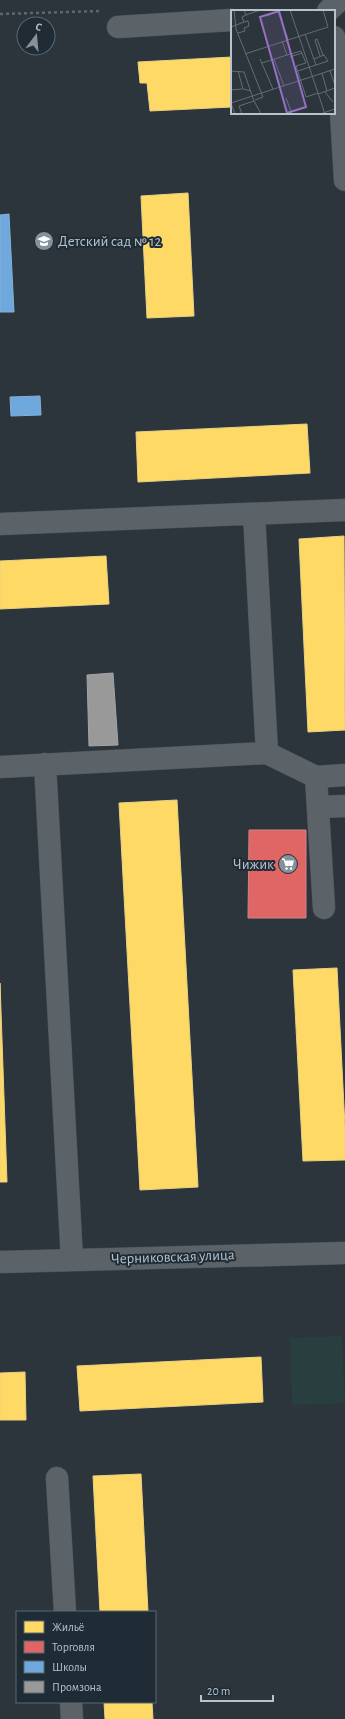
<svg xmlns="http://www.w3.org/2000/svg" width="345" height="1719" font-family="'Alegreya Sans',sans-serif">
  <style>
    .green { fill: #293f3f }
    .homes { fill: #ffd966; stroke: #e9d284 }
    .shops { fill: #e06666; stroke: #d48284 }
    .schools { fill: #6fa8dc; stroke: #85b0d7 }
    .industry { fill: #999; stroke: #a2a5a8 }
    .lines { fill: none; stroke-linecap: round; stroke-linejoin: round }
    .minor-casing { stroke: #4a5155; stroke-width: 23 }
    .path { stroke: #5f676b; stroke-width: 2.5; stroke-dasharray: 3 3; stroke-linecap: butt }
    .minor { stroke: #5c6368; stroke-width: 22 }
    .labels { text-anchor: middle; dominant-baseline: central; stroke-width: 4; stroke-linejoin: round; paint-order: stroke }
    .poi-label { font-size: 15px; fill: #b7c2cb; stroke: #1f2c36; text-anchor: start }
    .street-label { font-size: 15px; fill: #b7c2cb; stroke: #1f2c36 }
    .inset-road { fill: none; stroke: #646d75; stroke-width: 1 }
    .view { fill: #9670c4; fill-opacity: 0.15; stroke: #9670c4; stroke-width: 2 }
    .inset-edge { fill: none; stroke: #b7c2cb; stroke-width: 2 }
  </style>
  <rect width="100%" height="100%" fill="#2c353b"/>
  <path class="green" d="M342,1336L345,1403L292,1405L290,1338Z"/>
  <path class="homes" d="M232,57V107L150,111L147,83H140L138,62Z
    M188,193L194,316L147,318L141,196Z
    M307,424L310,473L138,482L136,432Z
    M344,536L345,730L308,732L299,539Z
    M106,556L109,604L0,609V561Z
    M177,800L198,1187L140,1190L119,803Z
    M337,968L345,1127V1160L303,1161L293,970Z
    M0,983L7,1182H0Z
    M261,1357L263,1402L80,1411L77,1366Z
    M25,1372L26,1420H0V1373Z
    M141,1474L148,1612H100L93,1476Z
    M104,1702H152L153,1719H105Z"/>
  <path class="shops" d="M249,830H306V918H248Z"/>
  <path class="schools" d="M9,214L14,312H0V215Z
    M40,396L41,415L11,416L10,397Z"/>
  <path class="industry" d="M113,673L118,745L89,746L87,675Z"/>
  <g class="lines">
    <g class="minor-casing">
      <path id="minor" d="M328,11L340,0
        M118,27L232,20
        M334,37L337,45L345,180
        M0,524L345,510
        M267,753L316,777L345,775
        M45,764L72,1260
        M0,767L267,753L254,514
        M316,777L324,908
        M318,807L345,806
        M0,1262L345,1253
        M57,1478L65,1612
        M71,1702L72,1719"/>
    </g>
    <path class="path" d="M0,14L101,11"/>
    <use href="#minor" class="minor"/>
  </g>
  <defs>
    <g id="school-disc" transform="scale(1)"><circle r="9.5" fill="#869199" stroke="#1f2c36"/><path d="M0-5L7-2L0 1L-7-2ZM-4 1L0 2.5L4 1V4Q0 6-4 4Z" fill="#fff"/></g>
    <g id="supermarket-disc" transform="scale(1)"><circle r="9.5" fill="#869199" stroke="#1f2c36"/><path d="M-6-5.5h2.5l.6 2H6L4.5 2H-2.5L-4.4-4H-6ZM-1.5 3.2a1.3 1.3 0 1 0 .1 0ZM3 3.2a1.3 1.3 0 1 0 .1 0Z" fill="#fff"/></g>
  </defs>
  <g fill-rule="evenodd">
    <use href="#school-disc" x="44" y="241"/>
    <use href="#supermarket-disc" x="288" y="864"/>
  </g>
  <g class="labels">
    <g class="poi-label">
      <text x="58" y="241">Детский сад № 12</text>
      <text x="274" y="864" text-anchor="end">Чижик</text>
    </g>
    <g class="street-label">
      <text transform="translate(173 1257) rotate(-2)">Черниковская улица</text>
    </g>
  </g>
  <g transform="translate(231 10)">
    <rect width="104" height="104" fill="#2c353b"/>
    <path class="inset-road" d="M3,0L5,19L32,87L24,90M13,0L15,5L29,0M59,0L94,104M47,2L57,29M36,6L48,0M0,17L13,12L11,7L15,5M7,23L14,21L13,18L18,16L17,11L13,12M74,24L85,55M14,44L97,17L92,0M56,45L70,41L75,53L65,56L75,87L87,83M89,46L84,30L86,29L92,45M59,47L71,43M29,49L42,79M43,49L53,76M31,53L56,45L51,31M0,61L13,62L23,91L8,96L11,104M7,61L12,79L20,81M67,61L97,51L93,45L83,49M99,61L104,75M91,63L96,81M0,76L1,80L11,79M94,82L102,92M87,84L104,78M55,88L61,104M23,91L30,104M4,104L0,93L104,59M89,104L104,99"/>
    <path class="view" d="M48,1L75,97L56,103L29,7Z"/>
    <rect width="104" height="104" class="inset-edge"/>
  </g>
  <rect x="16" y="1611" width="140" height="92" fill="#1f2c36" stroke="#5c6872"/>
  <rect x="24" y="1621" width="20" height="12" fill="#ffd966" stroke="#5c6872"/>
  <text x="52" y="1631" font-size="12" fill="#b7c2cb">Жильё</text>
  <rect x="24" y="1641" width="20" height="12" fill="#e06666" stroke="#5c6872"/>
  <text x="52" y="1651" font-size="12" fill="#b7c2cb">Торговля</text>
  <rect x="24" y="1661" width="20" height="12" fill="#6fa8dc" stroke="#5c6872"/>
  <text x="52" y="1671" font-size="12" fill="#b7c2cb">Школы</text>
  <rect x="24" y="1681" width="20" height="12" fill="#999999" stroke="#5c6872"/>
  <text x="52" y="1691" font-size="12" fill="#b7c2cb">Промзона</text>
  <g transform="translate(36 36) rotate(16)"><circle r="19" fill="#1f2c36" stroke="#5c6872"/>
  <path d="M0-3L7 15L0 10L-7 15Z" fill="#869199"/>
  <text y="-6" font-size="11" font-weight="bold" text-anchor="middle" fill="#b7c2cb">С</text>
  </g>
  <path d="M201 1695v6h72v-6" fill="none" stroke="#b7c2cb" stroke-width="2"/>
  <text x="207" y="1695" font-size="12" fill="#b7c2cb" stroke="#1f2c36" stroke-width="3" paint-order="stroke">20 m</text>
</svg>
